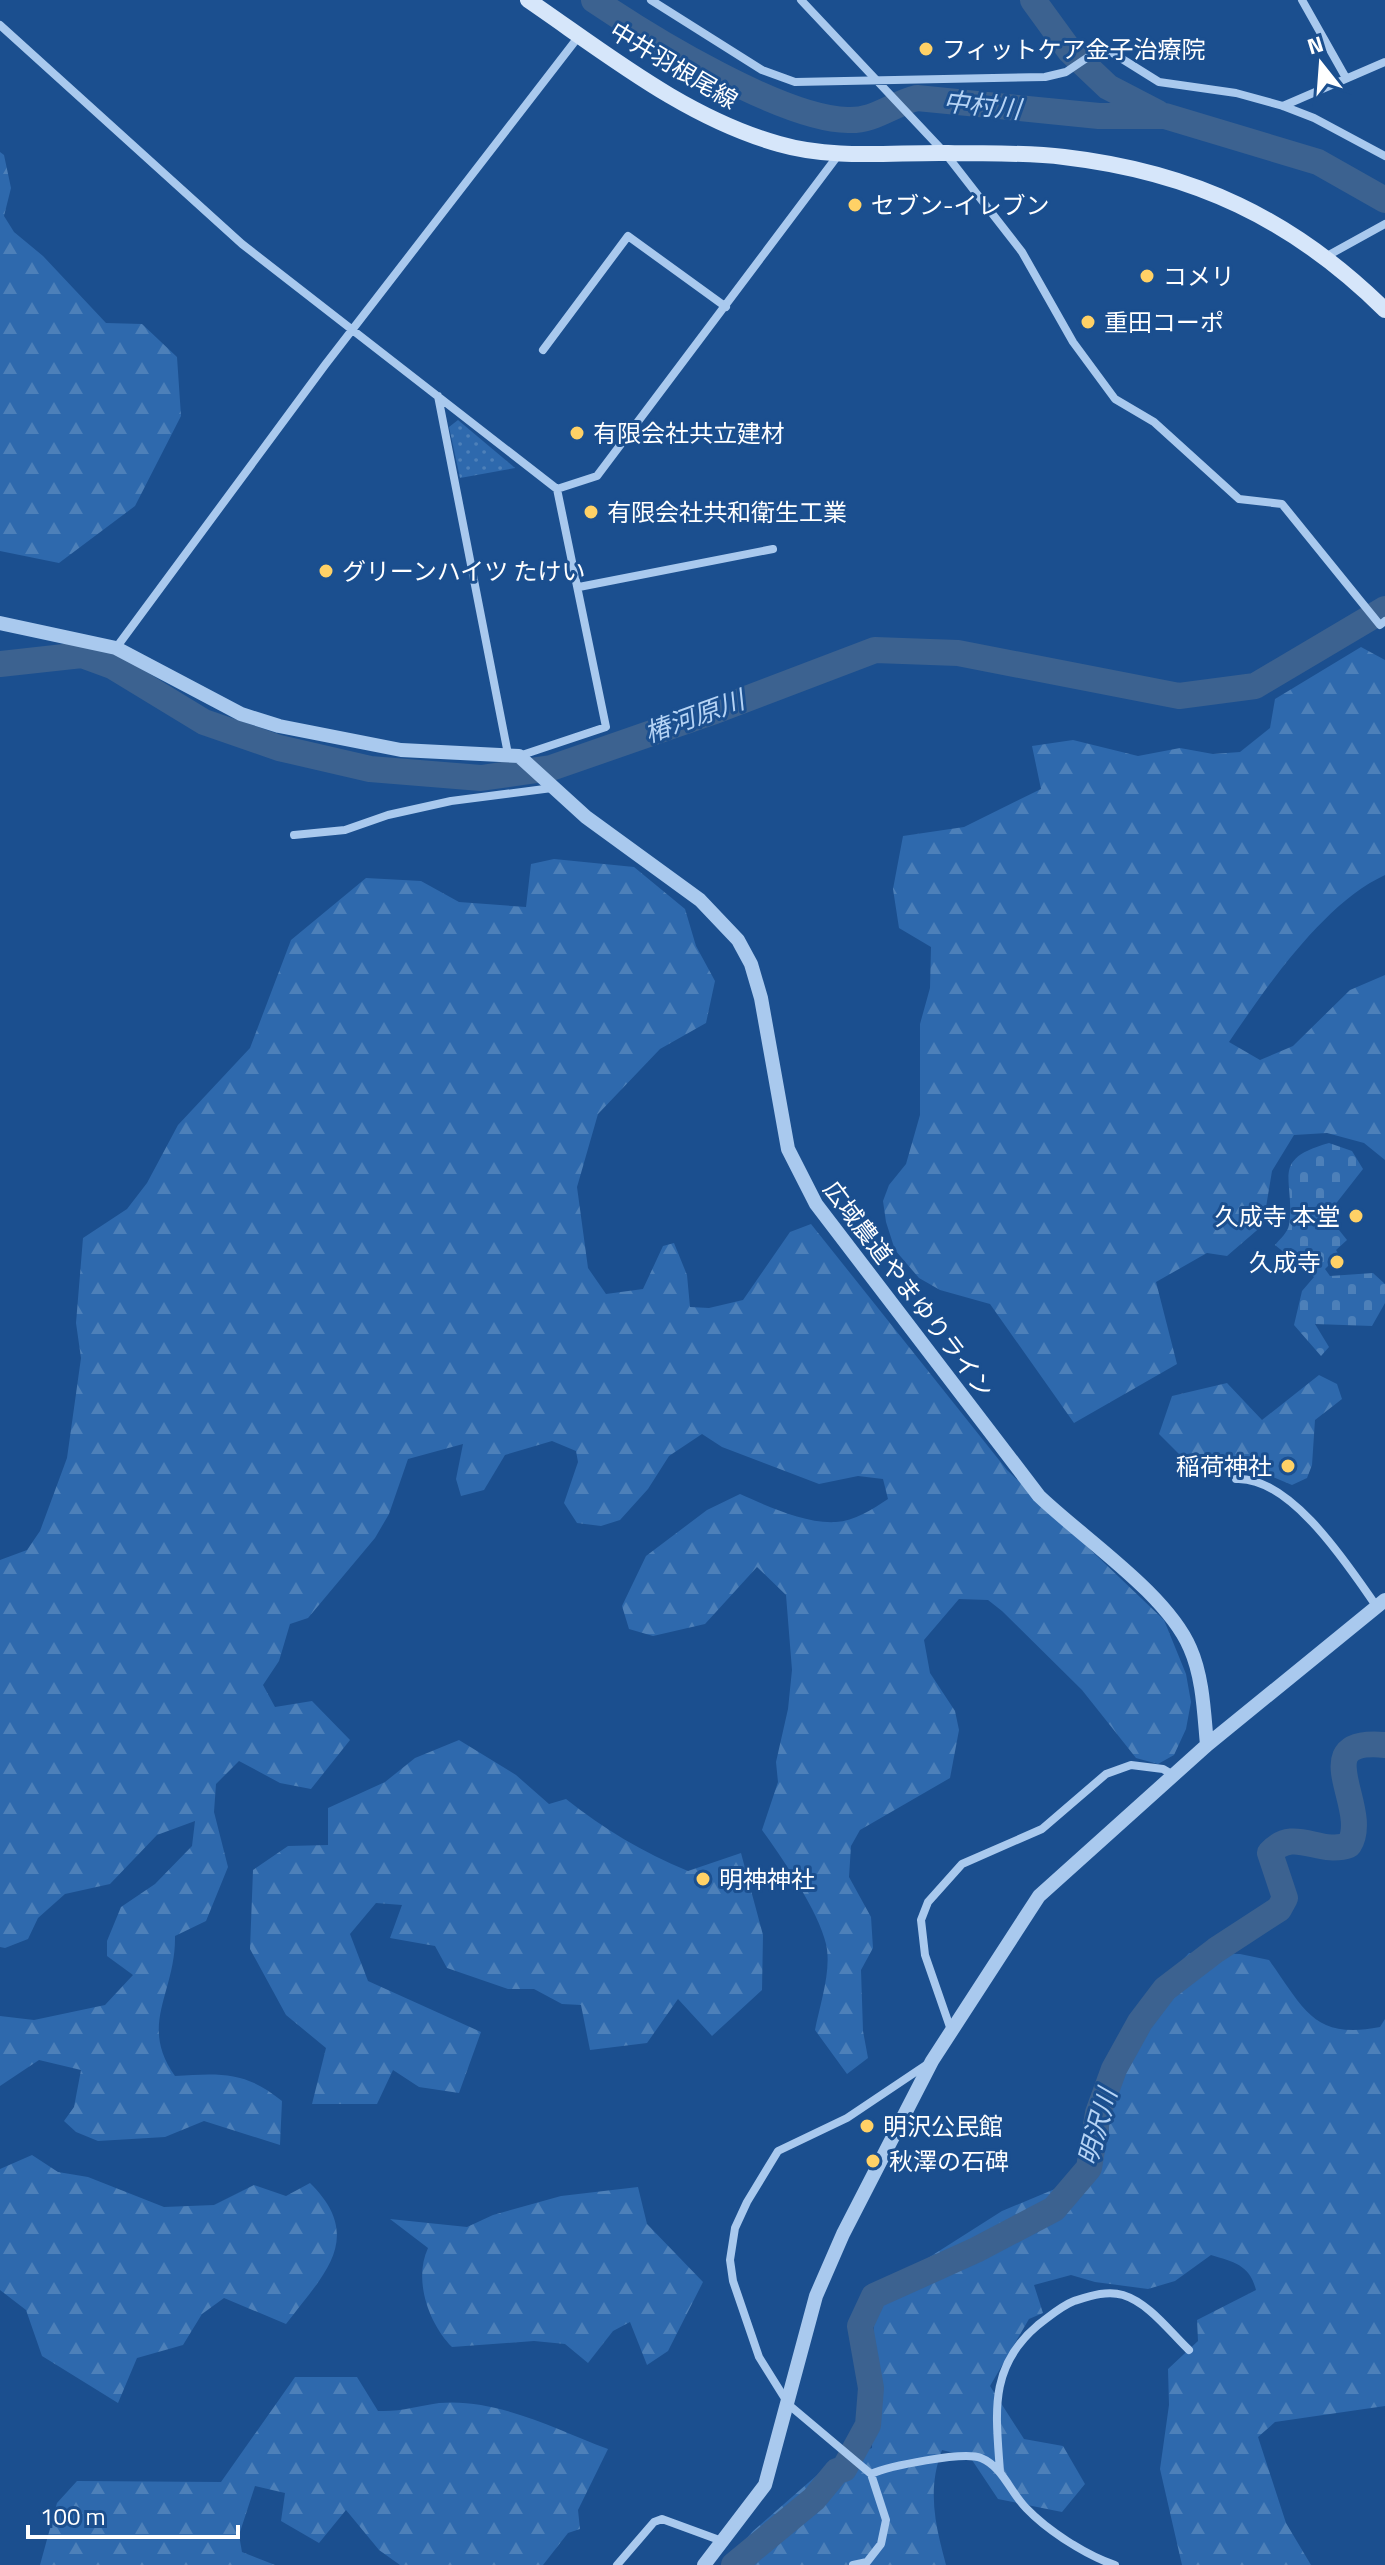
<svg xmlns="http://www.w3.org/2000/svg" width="1385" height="2565" font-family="'Titillium Web','Noto Sans JP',sans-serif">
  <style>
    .forest { fill: url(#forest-firs) }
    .cemetery { fill: url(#cemetery-stones) }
    .park { fill: url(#park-dots) }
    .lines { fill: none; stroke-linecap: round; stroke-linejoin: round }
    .river { stroke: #3c6290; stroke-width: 26 }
    .minor { stroke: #a9c9ee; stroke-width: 8 }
    .tertiary { stroke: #a9c9ee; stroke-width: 14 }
    .secondary { stroke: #d6e6fa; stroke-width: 16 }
    .poi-dot { fill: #ffd166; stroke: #1b4f8f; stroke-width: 3 }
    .labels { text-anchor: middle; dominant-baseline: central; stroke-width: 6; stroke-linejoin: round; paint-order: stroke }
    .poi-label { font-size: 24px; fill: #fff; stroke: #1b4f8f; text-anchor: start }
    .street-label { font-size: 24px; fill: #fff; stroke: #1b4f8f }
    .water-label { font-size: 26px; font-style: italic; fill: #b5d3f5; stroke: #1b4f8f }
  </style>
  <defs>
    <pattern id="forest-firs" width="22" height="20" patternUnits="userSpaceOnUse" patternTransform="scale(2)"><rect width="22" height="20" fill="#2e69ad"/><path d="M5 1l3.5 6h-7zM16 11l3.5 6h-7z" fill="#4d80b9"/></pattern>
    <pattern id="cemetery-stones" width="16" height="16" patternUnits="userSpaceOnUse" patternTransform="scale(2)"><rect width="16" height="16" fill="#2e69ad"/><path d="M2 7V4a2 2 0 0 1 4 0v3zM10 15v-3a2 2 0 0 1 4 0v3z" fill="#4d80b9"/></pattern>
    <pattern id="park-dots" width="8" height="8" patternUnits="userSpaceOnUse" patternTransform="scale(2)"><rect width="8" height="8" fill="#2e69ad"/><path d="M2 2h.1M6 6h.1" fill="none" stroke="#4d80b9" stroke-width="1.8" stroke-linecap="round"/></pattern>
  </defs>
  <rect width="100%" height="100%" fill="#1b4f8f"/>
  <path class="forest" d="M0,152L4,155L11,188L4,216L14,232L43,256L106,323L142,324L177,357L181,416L135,506L59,563L0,551Z
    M1361,647L1385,660V875C1324,903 1267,986 1229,1042L1260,1060L1293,1046L1350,990L1385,975V1160L1364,1143L1327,1133L1294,1135L1272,1171L1263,1225L1227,1256L1207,1253L1156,1282L1177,1364L1074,1423L990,1304L940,1290L919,1278L895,1250L886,1222L883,1201L889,1185L906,1164L920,1115V1024L930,988L931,947L899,928L893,889L903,836L964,827L1041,789L1032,746L1073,740L1138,756L1180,748L1213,754L1240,752L1270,728L1275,699Z
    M554,859L634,867L685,909L696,946L715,981L706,1023L660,1049L598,1114L577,1187L588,1268L606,1294L643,1289L663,1246L674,1243L687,1275L690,1307L709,1308L743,1300L790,1232L811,1224L1007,1470L1164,1620L1186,1674L1191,1702L1186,1729L1174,1755L1158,1764L1136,1758L1082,1690L1002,1611L988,1600L959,1599L924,1640L930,1673L955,1711L959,1730L950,1778L860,1830L851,1846L849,1877L871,1917L873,1948L861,1970L863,2031L868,2058L847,2074L815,2030C820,2004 832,1970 826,1944C819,1912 781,1856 762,1830L778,1782L776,1762L788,1709L792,1670L786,1595L757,1567L705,1624L653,1636L629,1629L622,1606L646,1556L707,1510L740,1494C767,1506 806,1524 836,1522C854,1521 873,1509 888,1499L883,1479L858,1476L819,1484L722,1447L702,1434L669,1456L648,1489L620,1520L601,1526L577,1523L564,1503L578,1462L576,1451L552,1441L505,1455L484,1490L461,1496L456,1479L463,1444L408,1459L389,1514L375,1538L308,1618L290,1624L279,1661L263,1685L275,1707L312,1701L350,1740L311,1789L280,1783L239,1761L216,1784L214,1812L228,1867L206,1921L175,1936C176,1993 138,2024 175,2076C220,2073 246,2071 282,2101L280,2145L204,2121L165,2137L98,2141L76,2132L64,2121L74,2107L81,2070L39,2060L0,2086V2016L34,2020L105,2005L133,1975L107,1956V1941L121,1907L155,1884L192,1846L195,1821L157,1835L110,1884L65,1894L38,1918L28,1939L5,1948L0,1947V1560L27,1550L40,1531L67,1458L81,1358L76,1323L83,1238L127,1209L147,1183L178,1125L250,1048L291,940L366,878L421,881L459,902L526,907L531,864Z
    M1319,1375L1337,1384L1342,1399L1315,1420L1312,1465L1307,1478L1292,1485L1266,1474L1221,1469L1182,1457L1159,1434L1172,1396L1227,1383L1262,1420Z
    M459,1740L516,1775L549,1804L566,1799C604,1829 642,1852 688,1871L741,1853L763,1935L762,1990L712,2036L678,1999L647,2043L590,2050L581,2005L562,2004L534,1989H508L447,1968L435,1946L390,1938L402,1905L376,1903L350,1934L368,1981L481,2032L459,2093L419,2087L393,2070L377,2104H312L326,2048L286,2015L250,1949L253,1870L288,1846L328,1845V1808L385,1782L415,1758Z
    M1189,1953L1240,1954L1269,1960C1304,2008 1313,2040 1380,2027L1385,2019V2406L1275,2422L1258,2437L1286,2523L1311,2565H1182L1160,2469L1169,2405L1168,2369L1198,2341L1197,2320L1256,2290C1250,2265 1234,2262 1211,2255L1175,2281L1148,2289L1095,2282L1071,2275L1034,2285L1043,2313L1029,2319L990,2386L1024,2439L1063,2446L1085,2484L1062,2512L998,2499L970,2457L942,2450C927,2490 935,2524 946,2565H723L752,2532L832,2462L872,2448L874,2316L906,2272L1002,2211L1093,2173L1109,2138L1106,2070L1136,2011Z
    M32,2155L58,2172L88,2177L164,2207L214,2205L254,2185L286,2196L310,2183C366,2238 323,2275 286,2324L224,2298L202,2314L183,2345L137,2358L118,2403L42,2356L26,2310L0,2290V2169Z
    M638,2187L647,2224L703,2282L668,2351L647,2365L630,2322L613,2331L588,2363L565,2344L534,2341L452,2347C429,2324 413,2280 428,2248L390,2219L467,2227L493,2215L561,2196Z
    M295,2377H357L378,2411C402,2412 417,2406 439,2403C497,2398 555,2429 608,2449L578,2510L580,2529L568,2533L543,2565H400L379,2550L346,2510L319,2543L281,2521L285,2493L255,2486L239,2535L242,2552L275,2565H40L57,2503L77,2481L221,2482Z"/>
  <path class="cemetery" d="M1329,1143L1352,1151L1363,1169L1327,1215L1347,1240L1336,1250L1339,1255L1325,1269L1330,1276L1373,1273L1385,1284V1303L1372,1326L1315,1324L1329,1347L1321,1356L1294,1325L1302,1291L1314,1277L1275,1245C1280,1239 1288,1232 1289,1225C1296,1179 1268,1160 1329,1143Z"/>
  <path class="park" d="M458,420L515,468L460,478L449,427Z"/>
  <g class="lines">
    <path class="river" d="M594,0C650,38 782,119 848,120C875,121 892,104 917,98L1099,116H1165L1318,162L1385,200
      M1033,0L1070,51L1108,87L1158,113
      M0,664L82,655L112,666L204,722L279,748L370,769L481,778L551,768L712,712L875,650L958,653L1179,696L1255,686L1385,609
      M734,2565L814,2499L837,2471L844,2469L868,2425L871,2388L860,2326L874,2296L976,2250L1054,2209L1089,2168L1098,2113L1114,2069L1140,2022L1165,1989L1216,1950L1279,1909L1285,1898L1270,1853C1294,1826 1319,1856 1349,1845C1372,1808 1303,1737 1385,1745"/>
    <path class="minor" d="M651,0L762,70L795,82L1045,77L1066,72L1103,47L1159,82L1236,93L1283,106L1314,118L1385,156
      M801,0L945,153L1022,252L1073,342L1115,399L1154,422L1239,499L1282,504L1380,625L1385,621
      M1302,0L1346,78
      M0,25L242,244L557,489L606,727L519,756
      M1283,106L1385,62
      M1327,256L1385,224
      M543,350L628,236L726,307
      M438,396L508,754
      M557,489L597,476L839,154
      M579,587L773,549
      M116,648L325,365L579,36
      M294,835L345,830L388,815L451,801L552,788
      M1236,1479C1291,1476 1349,1567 1377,1607
      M951,2030L925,1955L921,1920L928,1902L962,1864L1042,1829L1106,1774L1131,1765L1163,1769L1175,1776
      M1000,2472C996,2413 988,2367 1038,2325C1050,2316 1061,2306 1074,2301C1090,2296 1107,2290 1123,2295C1149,2303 1170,2332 1189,2350
      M871,2474C889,2466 963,2451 981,2458C1003,2467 1010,2492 1026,2508C1047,2530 1085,2555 1115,2565
      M617,2565L654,2522L662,2519L722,2541
      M853,2565L867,2562L881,2544L886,2520L871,2474L789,2405L759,2357L733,2281L730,2260L735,2228L747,2202L778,2151L847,2118L929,2063"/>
    <path class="tertiary" d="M0,623L116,648L241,714L279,726L401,750L519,756L586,817L700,900L738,940L751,964L761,998L788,1149L816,1204L1039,1496C1084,1539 1167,1594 1190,1648C1203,1677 1204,1713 1207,1745
      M704,2565L765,2485L816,2296L843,2234L932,2061L1039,1896L1207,1745L1385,1600"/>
    <path class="secondary" d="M528,0C607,54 686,118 779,144C834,160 893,152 948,153C986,154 1026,152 1064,157C1193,172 1293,219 1385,310"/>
  </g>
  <g class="poi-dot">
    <circle cx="926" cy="49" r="8"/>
    <circle cx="855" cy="205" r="8"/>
    <circle cx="1147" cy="276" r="8"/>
    <circle cx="1088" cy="322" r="8"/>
    <circle cx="577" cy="433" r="8"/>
    <circle cx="591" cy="512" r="8"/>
    <circle cx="326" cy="571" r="8"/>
    <circle cx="1356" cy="1216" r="8"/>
    <circle cx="1337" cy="1262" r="8"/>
    <circle cx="1288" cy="1466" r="8"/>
    <circle cx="703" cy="1879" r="8"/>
    <circle cx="867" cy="2126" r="8"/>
    <circle cx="873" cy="2161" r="8"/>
  </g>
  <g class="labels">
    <g class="poi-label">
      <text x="942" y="49">フィットケア金子治療院</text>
      <text x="871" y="205">セブン-イレブン</text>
      <text x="1163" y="276">コメリ</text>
      <text x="1104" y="322">重田コーポ</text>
      <text x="593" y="433">有限会社共立建材</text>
      <text x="607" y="512">有限会社共和衛生工業</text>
      <text x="342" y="571">グリーンハイツ たけい</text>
      <text x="1340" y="1216" text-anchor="end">久成寺 本堂</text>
      <text x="1321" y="1262" text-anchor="end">久成寺</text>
      <text x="1272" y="1466" text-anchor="end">稲荷神社</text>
      <text x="719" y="1879">明神神社</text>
      <text x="883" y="2126">明沢公民館</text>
      <text x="889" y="2161">秋澤の石碑</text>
    </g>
    <g class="street-label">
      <text transform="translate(674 65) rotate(31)">中井羽根尾線</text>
      <text transform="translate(909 1289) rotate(53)">広域農道やまゆりライン</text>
    </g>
    <g class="water-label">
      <text transform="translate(982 105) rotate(6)">中村川</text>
      <text transform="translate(694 716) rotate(-20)">椿河原川</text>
      <text transform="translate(1097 2127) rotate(-74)">明沢川</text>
    </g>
  </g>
  <g transform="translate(1321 64) rotate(343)" stroke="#1b4f8f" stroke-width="6" paint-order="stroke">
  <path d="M0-6L14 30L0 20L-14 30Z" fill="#ffffff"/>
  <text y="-12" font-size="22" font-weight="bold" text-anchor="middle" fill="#ffffff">N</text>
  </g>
  <path d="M28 2525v12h210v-12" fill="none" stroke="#ffffff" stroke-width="4"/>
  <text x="40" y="2525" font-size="24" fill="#ffffff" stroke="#1b4f8f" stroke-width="6" paint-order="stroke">100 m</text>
</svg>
